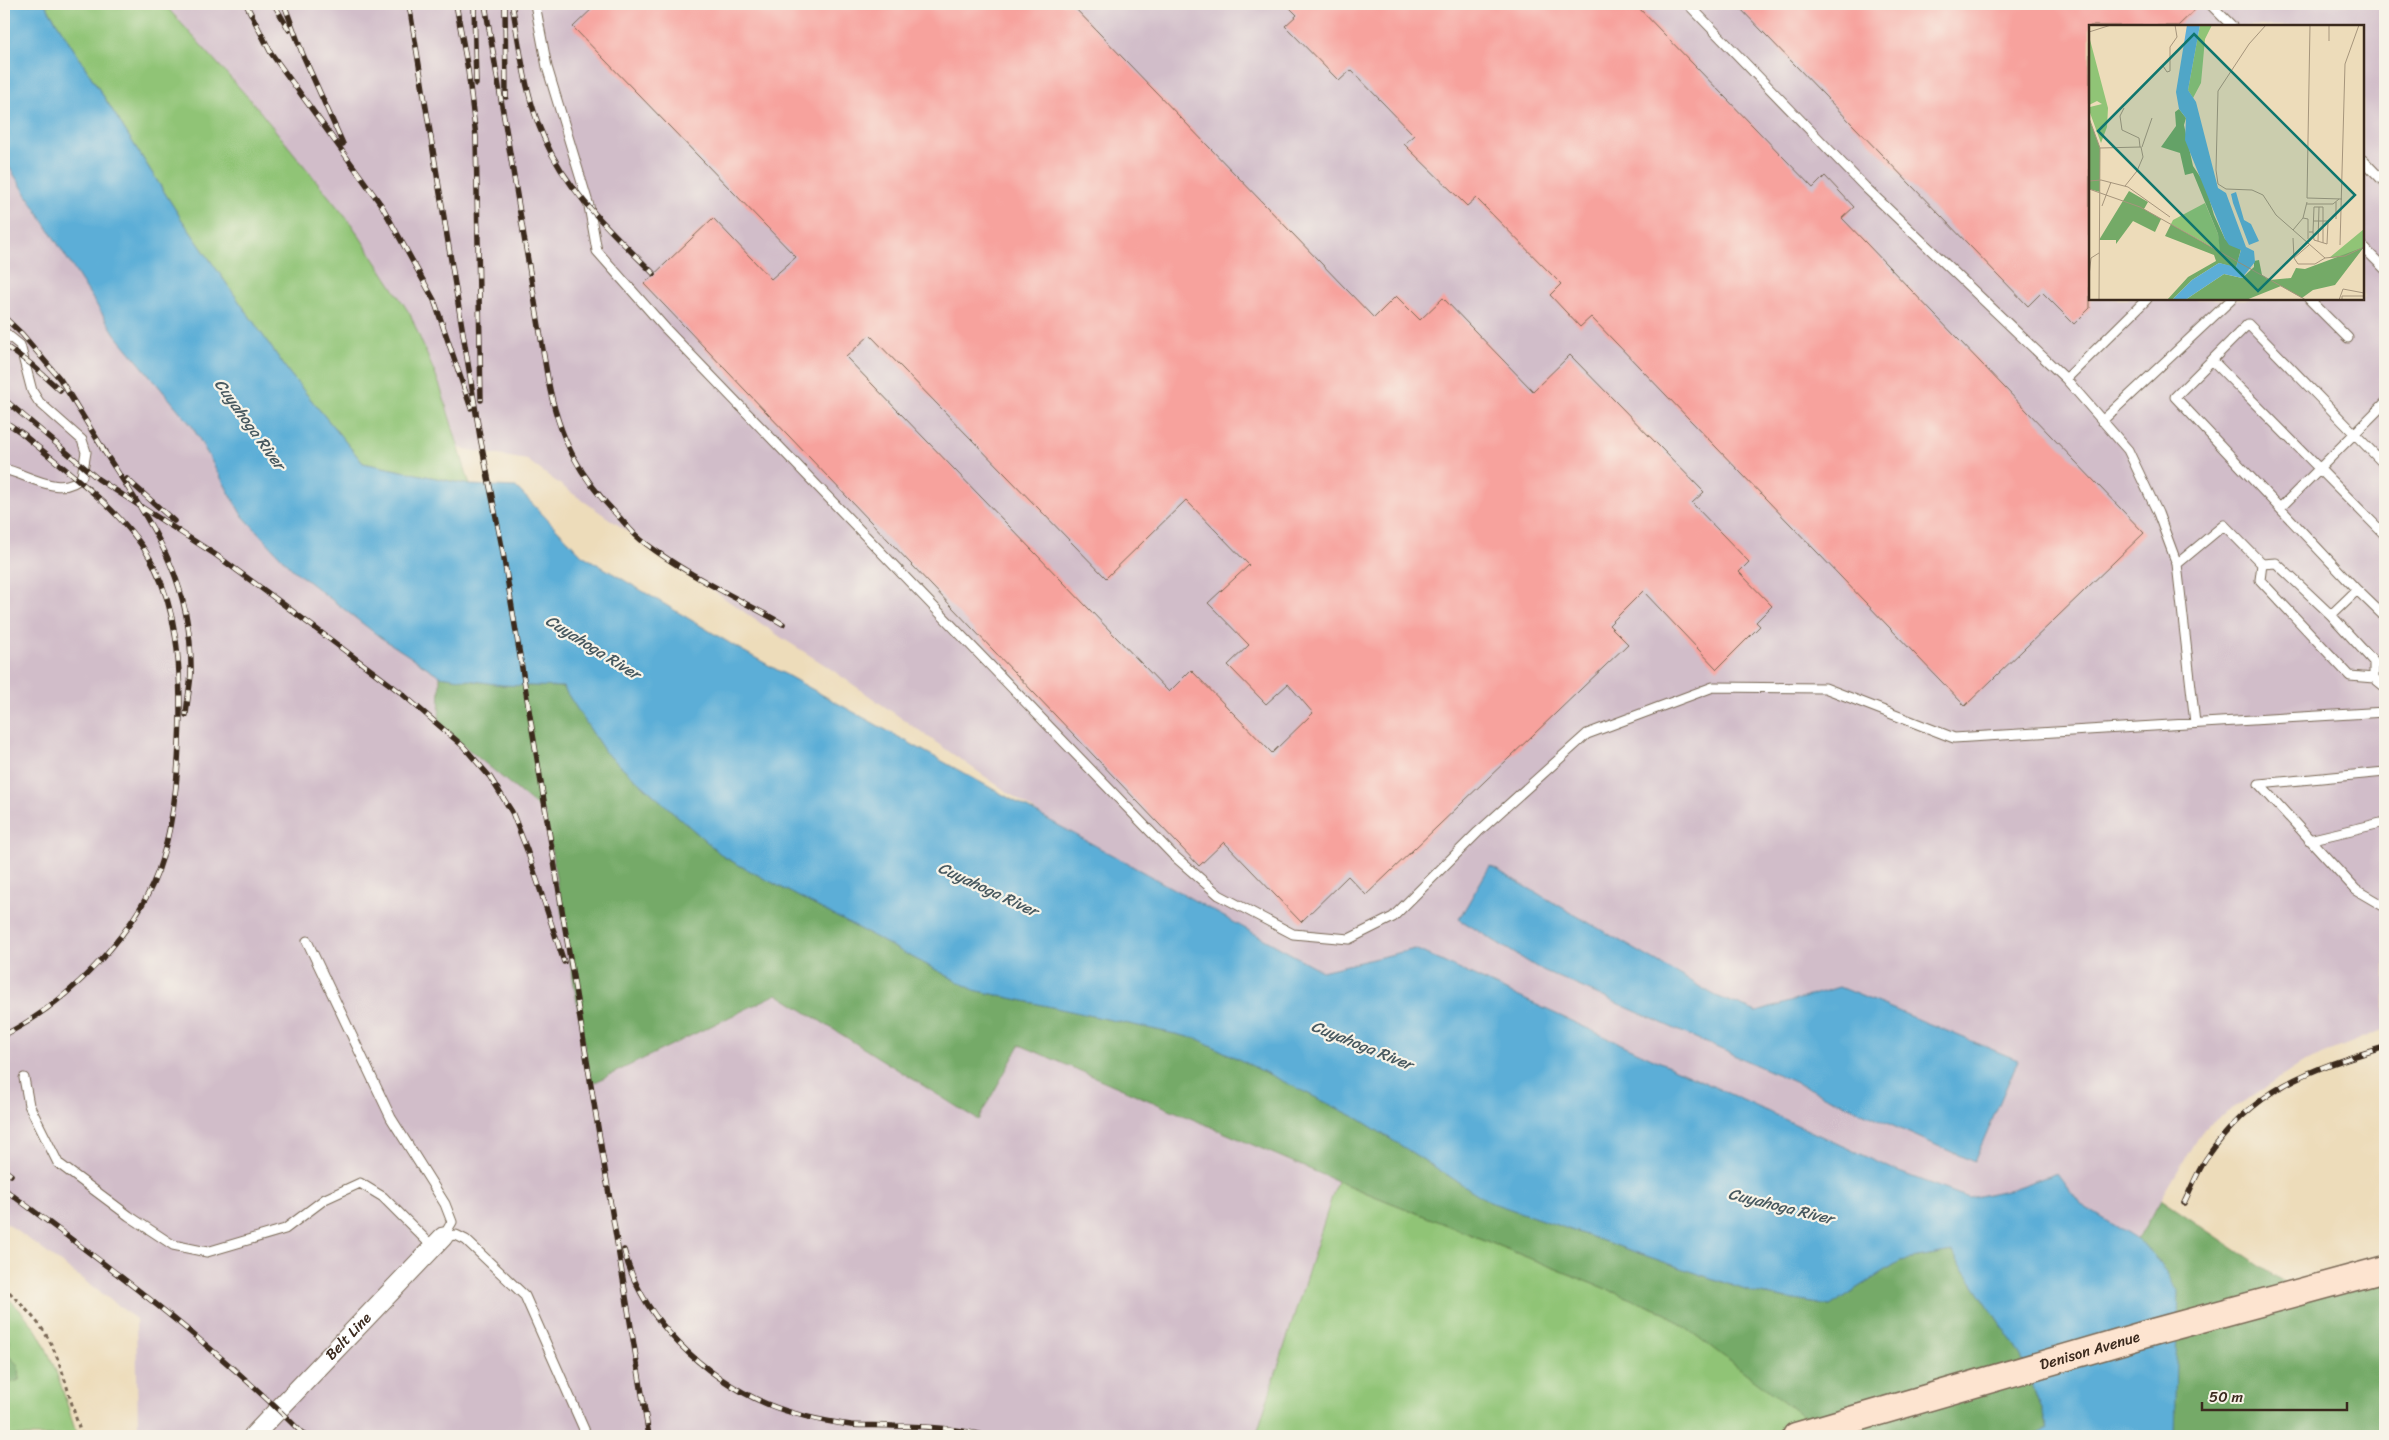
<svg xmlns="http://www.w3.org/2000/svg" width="2389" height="1440" font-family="Sriracha,sans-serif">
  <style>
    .industrial { fill: #d1bdc9; fill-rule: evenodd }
    .green { fill: #90c476; stroke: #66774a }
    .forest { fill: #74aa67; stroke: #586a42 }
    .water { fill: #5caed7; stroke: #4c6c7a }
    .building { fill: #f7a29d; fill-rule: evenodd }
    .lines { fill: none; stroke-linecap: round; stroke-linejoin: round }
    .lane-casing { stroke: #796855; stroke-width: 11 }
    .street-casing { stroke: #796855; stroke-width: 21 }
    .secondary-casing { stroke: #796855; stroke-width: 29 }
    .path { stroke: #796855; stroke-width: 3; stroke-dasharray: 4 4; stroke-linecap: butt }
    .lane { stroke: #fff; stroke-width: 9 }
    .street { stroke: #fff; stroke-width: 19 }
    .secondary { stroke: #fde4d0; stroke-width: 26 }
    .rail-casing { stroke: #3b2a1e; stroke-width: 5.5 }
    .rail { stroke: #f7f3e8; stroke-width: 4; stroke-dasharray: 11; stroke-linecap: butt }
    .labels { text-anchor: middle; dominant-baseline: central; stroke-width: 4.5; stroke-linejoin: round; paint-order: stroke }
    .street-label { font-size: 15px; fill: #3b2a1e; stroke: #f7f3e8 }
    .water-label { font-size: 16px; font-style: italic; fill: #47585f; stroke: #f7f3e8 }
    .inset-road { fill: none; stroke: #a6957c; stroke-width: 1 }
    .view { fill: #0f766e; fill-opacity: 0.15; stroke: #0f766e; stroke-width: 2.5 }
    .inset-edge { fill: none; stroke: #3b2a1e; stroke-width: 2.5 }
  </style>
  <rect width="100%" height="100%" fill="#f7f3e8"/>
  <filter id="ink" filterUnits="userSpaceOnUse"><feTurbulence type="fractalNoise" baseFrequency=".02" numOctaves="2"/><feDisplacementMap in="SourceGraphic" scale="10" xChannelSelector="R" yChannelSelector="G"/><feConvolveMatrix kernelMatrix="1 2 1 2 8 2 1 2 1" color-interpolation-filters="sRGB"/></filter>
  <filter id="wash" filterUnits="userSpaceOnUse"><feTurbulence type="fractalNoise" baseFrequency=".0096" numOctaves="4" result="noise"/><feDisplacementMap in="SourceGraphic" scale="20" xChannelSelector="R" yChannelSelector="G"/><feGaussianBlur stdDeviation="1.12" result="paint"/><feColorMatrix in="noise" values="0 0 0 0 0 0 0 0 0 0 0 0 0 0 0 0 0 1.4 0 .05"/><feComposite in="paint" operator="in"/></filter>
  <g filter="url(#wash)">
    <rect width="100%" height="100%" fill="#eddcba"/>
    <path class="industrial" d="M164,4H2385V1029L2306,1061L2203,1128L2137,1240L2080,1204L2057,1173L2012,1189L1969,1198L1899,1172L1415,949L1322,971L1043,817L825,665L782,638L569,491L527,460L458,448L440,386L410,314L254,104ZM2090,26H2363V299H2090Z
      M4,159L115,334L192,426L241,514L292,569L380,637L440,676L439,725L545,813L591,1084L777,994L978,1120L1020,1045L1337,1181L1256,1436H141L138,1430L136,1319L4,1221Z"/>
    <path class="green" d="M45,4H164L254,104L352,225L410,314L440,386L470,485L363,463L290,374L182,220Z
      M1337,1181L1666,1313L1821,1429L1796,1436H1256Z
      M4,1294C17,1307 30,1319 39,1335C57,1366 66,1402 77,1436H4V1385L19,1380L18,1365L7,1354L9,1341L4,1339Z"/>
    <path class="forest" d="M440,676L502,685L563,687L605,752L724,857L974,990L1198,1039L1359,1119L1490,1202L1754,1293L1830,1306L1900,1261L1952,1252L2022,1356L2048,1429L2033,1436H1796L1820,1429L1666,1313L1337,1181L1020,1045L978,1120L777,994L591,1084L545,813L439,725Z
      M2161,1199L2300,1293L2385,1269V1436H2174V1388L2137,1240Z
      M4,1339L10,1341L7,1354L18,1365L19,1380L4,1385Z"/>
    <path class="water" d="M4,4H45L182,220L290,374L363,463L470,485L516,487L582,555L743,651L1322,971L1415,949L1899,1172L1969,1198L2012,1189L2057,1173L2080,1204L2146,1245L2178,1290L2174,1436H2033L2048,1429L2022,1356L1952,1252L1900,1261L1830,1306L1754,1293L1490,1202L1359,1119L1198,1039L974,990L724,857L605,752L563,687L502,685L440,676L380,637L292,569L241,514L192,426L115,334L4,159Z
      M1490,866L1716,996L1757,1012L1839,987L2018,1060L1974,1162L1538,968L1459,919Z"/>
    <g id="blocks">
      <path class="building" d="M597,4H1071L1374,318L1396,296L1420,320L1443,298L1533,391L1570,355L1704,492L1692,503L1749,562L1739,572L1772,606L1756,622L1760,626L1717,669L1643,591L1609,625L1628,644L1366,895L1348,876L1301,922L1224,842L1199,866L644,284L713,218L771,279L796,257L573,27ZM870,335L1106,578L1186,500L1249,565L1208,603L1249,645L1228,665L1266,704L1288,684L1313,713L1272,753L1191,670L1169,692L846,357Z
        M1286,4H1635L1813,188L1825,176L1854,207L1842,218L2144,533L1965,706L1591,317L1580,327L1550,295L1561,284L1476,198L1467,206L1404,144L1414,135L1351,70L1339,81L1285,26L1297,15Z
        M1736,4H2201L2178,26H2090V308L2074,324L2042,292L2028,306Z"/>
    </g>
  </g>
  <g filter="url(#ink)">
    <use href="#blocks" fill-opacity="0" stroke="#796855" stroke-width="1"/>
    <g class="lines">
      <g class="lane-casing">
        <path id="lane" d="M535,4L547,67L589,206L597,251L666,329L1173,855L1219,895L1293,934L1349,939L1393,917L1478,832L1587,734L1713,687L1825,688L1954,738L2385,712
          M1688,4L1865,187L2066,379L2147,299
          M2210,4L2232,26
          M2363,160L2385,183
          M2363,247L2385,269
          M2309,299L2348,338
          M4,332L20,345L32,391L39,402L82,440L86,452L82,476C63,500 25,473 4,469
          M2212,360L2175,397L2357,590
          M2066,379L2128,450L2158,513L2177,564
          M2102,421L2232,299
          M2385,465L2248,324L2212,360L2385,535
          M2280,508L2385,403
          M2262,564L2276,563L2331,615L2374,662V678
          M2331,615L2357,590L2385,617
          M2195,723L2177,564L2224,525L2262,564L2260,580L2350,676L2374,678L2385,687
          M2259,784L2356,890L2385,907
          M2259,784L2385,772
          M2309,840L2385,822
          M307,941L391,1118L445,1204L452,1222L443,1237
          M24,1078L29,1105L58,1163L129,1216L173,1245L207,1252L285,1229L325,1199L360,1183L383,1197L433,1247
          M443,1237L456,1235L466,1240L525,1296L587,1436"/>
      </g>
      <g class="street-casing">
        <g id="street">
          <path id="s1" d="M253,1436L443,1237"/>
        </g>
      </g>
      <g class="secondary-casing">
        <g id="secondary">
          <path id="s2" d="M1796,1436L2153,1332L2385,1269"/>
        </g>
      </g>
      <path class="path" d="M4,1286C17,1301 32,1314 43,1330C64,1362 69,1401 82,1436"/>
      <use href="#lane" class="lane"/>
      <use href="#street" class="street"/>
      <use href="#secondary" class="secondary"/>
      <g class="rail-casing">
        <path id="rail" d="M246,4L271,53L382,206L434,300L471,408
          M274,4L289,30
          M284,4L303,55L343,144
          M409,4L480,437L502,547L649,1436
          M456,4L468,70L476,137L481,400
          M474,4L476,84
          M485,4L548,380C559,438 579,477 621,519C628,527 636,537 645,543C687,575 737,598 783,624
          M505,4L506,97
          M512,4C520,48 525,96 544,138C567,192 613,233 654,274
          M4,317L22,334L60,379L105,452
          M4,345L31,364L60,390
          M4,399L98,479L216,555L283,604L400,692L463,746L490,777L512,812L527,850L564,962
          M4,421L25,435
          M102,448C151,524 193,578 191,674C190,687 187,702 186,715
          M127,479L174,521
          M4,1035C68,1003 142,929 162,859C176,812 179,763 180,713C180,662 177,613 154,566C128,513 64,470 19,431
          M4,1170L11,1175
          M4,1189C108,1266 214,1344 305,1436
          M2184,1203C2191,1189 2197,1172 2206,1159C2253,1089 2309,1069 2385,1047
          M624,1250C641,1319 704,1377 767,1404C794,1415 822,1421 851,1425C865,1426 879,1425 893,1426C925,1426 956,1428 987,1436"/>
      </g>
      <use href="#rail" class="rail"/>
    </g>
  </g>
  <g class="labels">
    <g class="street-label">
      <text stroke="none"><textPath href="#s1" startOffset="138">Belt Line</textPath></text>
      <text stroke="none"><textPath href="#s2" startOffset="306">Denison Avenue</textPath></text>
    </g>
    <g class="water-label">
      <text transform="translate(250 424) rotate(54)">Cuyahoga River</text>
      <text transform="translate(593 647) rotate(32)">Cuyahoga River</text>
      <text transform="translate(988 889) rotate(25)">Cuyahoga River</text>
      <text transform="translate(1362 1045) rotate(22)">Cuyahoga River</text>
      <text transform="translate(1781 1206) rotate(14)">Cuyahoga River</text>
    </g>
  </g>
  <g transform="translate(2089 25)">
    <rect width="275" height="275" fill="#eddcba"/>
    <path d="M111,0H123L116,14L112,58L104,73L99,65ZM0,11L19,83L18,102L12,118L0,85L1,82L13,79L8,76L0,80ZM116,178L129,209L132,227L82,199L84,195ZM275,204V222L256,231L240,233Z" fill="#90c476"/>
    <path d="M90,84L97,93L95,100L104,141L116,159L125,190L136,214L152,224L147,243L130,238L103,255L83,275H78L99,252L127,236L125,230L76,211L82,199L131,227L129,209L104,148L96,150L91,128L72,122L87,101L86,87ZM0,93L11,123V167L0,164ZM40,166L59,177L55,184L72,194L66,207L44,196L27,219V215H10ZM275,222L246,260L224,265L213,273L192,261L157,275H96L135,249L153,253L165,242V236L170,235L173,250L180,255L202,253L207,243L216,244Z" fill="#74aa67"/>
    <path d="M98,0H111L99,65L107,77L129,163L137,168L157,222L165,226L166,237L153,253L135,249L96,275H83L103,255L130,238L147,242L152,225L140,220L136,214L96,115L97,93L90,84L87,67ZM147,167L155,195L162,199L170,216L160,220L144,178L142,169Z" fill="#5caed7"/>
    <path class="inset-road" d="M177,0L160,19L129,66L127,145L129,159L137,164L163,165L174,170L187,190L236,233L256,231L275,222M221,0L218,173L253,174M240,0V16M0,7L22,0M74,41L78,47L81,46V22L88,12L86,0M35,83L31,91L33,105L50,113L51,122M0,93L11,123L10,275M53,122L63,93M11,123L52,122M0,156L12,155L39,162L81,192M36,161L48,146L54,132L52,122M0,164L51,182L217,275M218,179H244L250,174M13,181L22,157M214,193L218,177M247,194V177M204,205L214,193L219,194V214M220,207H224L225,215L238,219L239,196H224M224,207L225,182H230M204,213L205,233M229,216L230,182H234V218M220,220L205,233L209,239H226L236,233M251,220L256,39L270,0M0,251L2,233L10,228M250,275L254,264L275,268M253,275V271H275"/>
    <path class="view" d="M105,9L266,170L169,266L9,106Z"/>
    <rect width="275" height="275" class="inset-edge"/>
  </g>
  <rect width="2389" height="1440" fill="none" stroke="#f7f3e8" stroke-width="20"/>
  <path d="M2202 1402v8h145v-8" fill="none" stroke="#3b2a1e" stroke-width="2.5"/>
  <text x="2209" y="1402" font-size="15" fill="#3b2a1e" stroke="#f7f3e8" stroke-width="4" paint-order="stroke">50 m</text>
</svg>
